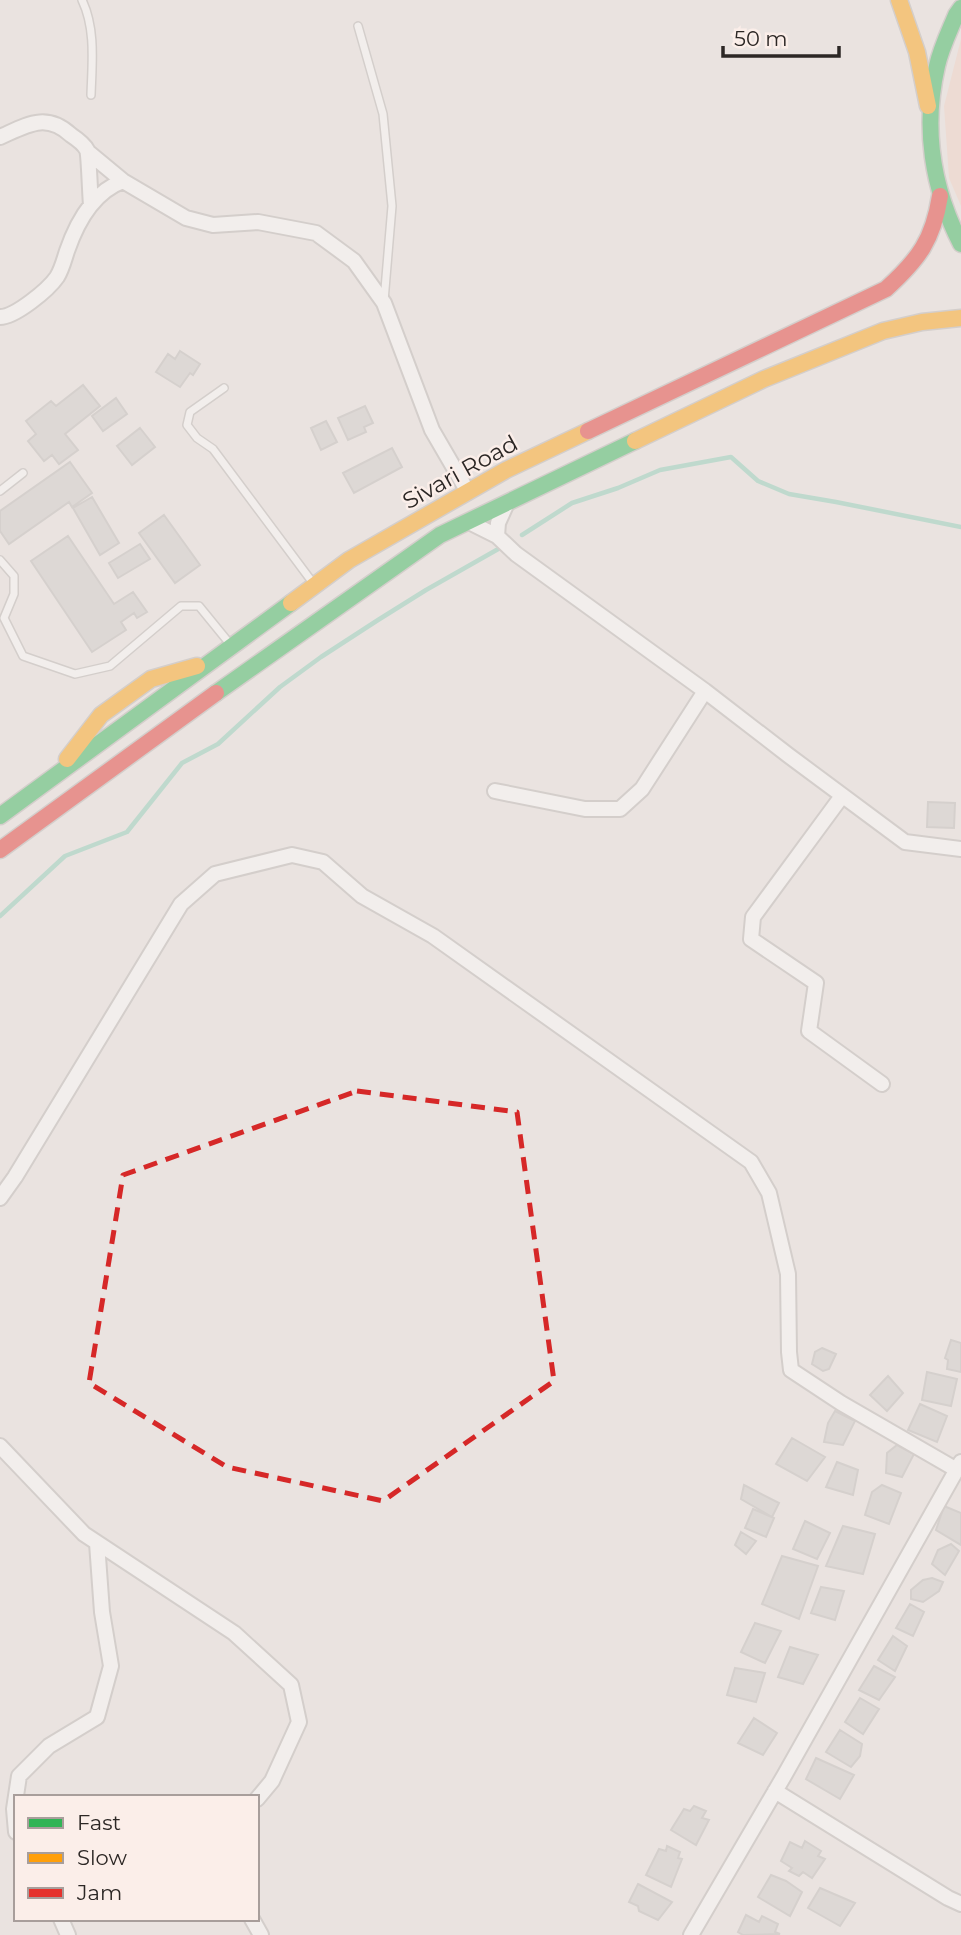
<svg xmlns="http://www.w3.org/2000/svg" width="961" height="1935" font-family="Montserrat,sans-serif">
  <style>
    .green { fill: #f2d0c3 }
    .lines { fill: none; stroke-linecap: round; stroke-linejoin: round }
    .stream { stroke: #8cccb7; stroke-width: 4.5 }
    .building { fill: #cfcac8; stroke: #bdb8b6; stroke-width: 2 }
    .lane-casing { stroke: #bab4b2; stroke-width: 10 }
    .street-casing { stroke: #bab4b2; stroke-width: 18 }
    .fast-casing { stroke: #bab4b2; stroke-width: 19 }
    .slow-casing { stroke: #bab4b2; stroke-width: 19 }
    .jam-casing { stroke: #bab4b2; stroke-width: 19 }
    .lane { stroke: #fcfbfa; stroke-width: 7 }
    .street { stroke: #fcfbfa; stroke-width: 14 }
    .fast { stroke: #30b455; stroke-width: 16 }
    .slow { stroke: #ff9f0a; stroke-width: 16 }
    .jam { stroke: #e5322d; stroke-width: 16 }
    .marked { fill: none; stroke: #d62828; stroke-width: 5; stroke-dasharray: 14 9; stroke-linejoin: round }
    .labels { text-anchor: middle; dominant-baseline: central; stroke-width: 5; stroke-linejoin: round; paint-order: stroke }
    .street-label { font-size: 23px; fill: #2c2725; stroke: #fbeee9 }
  </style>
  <rect width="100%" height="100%" fill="#eae3e0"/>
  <path class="green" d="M961,39V206L949,178L944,106Z"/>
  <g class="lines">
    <path class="stream" d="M522,535L572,503L618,488L660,470L731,457L758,481L789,494L836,502L961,527
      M0,916L65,856L127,832L182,763L218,744L280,687L321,657L378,620L426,590L500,548"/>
  </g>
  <path class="building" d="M180,351L200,364L193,375L190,373L180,387L156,372L168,354L175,359Z
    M83,385L100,406L65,434L78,450L59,464L52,455L44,461L28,441L36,434L26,421L51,401L56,406Z
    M116,398L127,414L103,431L92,416Z
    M365,406L373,423L364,427L366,432L348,440L338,418Z
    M326,421L337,442L321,450L311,428Z
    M140,428L155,447L132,465L117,446Z
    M392,448L402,467L354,493L343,473Z
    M70,462L92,493L72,507L69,502L9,544L0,531V511Z
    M92,497L119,543L100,555L73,508Z
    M164,515L200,565L175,583L139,533Z
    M68,536L114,604L133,592L147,612L137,618L134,613L121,622L126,630L92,652L31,561Z
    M140,544L150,559L118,578L109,563Z
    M928,802L955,803L954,828L927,827Z
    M951,1340L961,1343V1372L947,1369L948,1360L945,1358Z
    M822,1348L836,1354L829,1369L823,1371L812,1364L815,1352Z
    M927,1372L957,1379L951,1406L922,1400Z
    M888,1376L903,1393L887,1411L870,1395Z
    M920,1404L947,1416L937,1442L908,1430Z
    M835,1411L855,1421L843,1445L824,1442L828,1423Z
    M792,1438L825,1457L807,1481L776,1464Z
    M897,1445L914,1454L902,1477L886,1473L887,1453Z
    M837,1462L858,1470L853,1495L826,1487Z
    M744,1485L779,1503L772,1517L741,1499Z
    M882,1485L901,1493L889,1524L865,1515L872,1492Z
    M944,1506L961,1513V1545L936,1530Z
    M753,1509L774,1518L766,1537L745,1528Z
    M805,1521L830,1533L817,1559L793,1549Z
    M843,1526L875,1534L863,1574L826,1566Z
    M741,1532L756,1541L746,1554L735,1545Z
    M951,1544L959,1551L945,1575L932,1564L938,1550Z
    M782,1556L818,1566L799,1619L762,1604Z
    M932,1578L943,1582L939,1591L923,1602L911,1599V1590L923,1580Z
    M821,1587L844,1591L835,1620L811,1613Z
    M910,1604L924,1612L913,1636L896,1628Z
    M755,1623L781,1631L765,1663L741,1652Z
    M893,1636L907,1646L895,1671L878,1660Z
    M790,1647L818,1655L803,1684L778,1677Z
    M874,1666L895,1677L879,1700L859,1690Z
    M735,1668L765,1673L756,1702L727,1695Z
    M860,1698L879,1709L863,1734L845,1722Z
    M754,1718L777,1733L763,1755L738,1743Z
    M840,1730L862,1744L860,1756L851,1767L826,1752Z
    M816,1758L854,1775L840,1799L806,1779Z
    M694,1806L706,1811L702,1818L709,1820L696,1845L671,1830L684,1809L690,1811Z
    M805,1841L821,1851L818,1856L825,1859L812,1878L803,1872L799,1876L789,1871L792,1868L781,1861L790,1842L802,1848Z
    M667,1846L680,1852L678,1858L682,1859L671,1887L646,1875L659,1849L666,1851Z
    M771,1875L786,1881L802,1892L790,1916L758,1897Z
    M638,1884L672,1902L658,1920L639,1911L638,1906L629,1902Z
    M820,1888L855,1903L840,1926L808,1908Z
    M746,1915L759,1922L762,1916L778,1924L775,1932L780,1934L743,1935L738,1932Z"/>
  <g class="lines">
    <g class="lane-casing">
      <path id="lane" d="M82,0C96,29 92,64 91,95
        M358,26L383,114L392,206L384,301
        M224,388L190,412L187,425L197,438L213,449L313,583
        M0,491L23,473
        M0,560L14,576V594L4,618L23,656L75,674L110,666L181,606H199L230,644"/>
    </g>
    <g class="street-casing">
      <path id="street" d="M0,137C27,125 46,112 71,135C77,139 84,144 87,150C89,155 90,196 91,205
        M88,152L123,181L186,218L213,225L258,222L316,233L354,261L384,303L432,430L468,492
        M0,317C15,317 48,290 57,277C62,269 64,260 67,251C77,222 93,192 123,181
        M469,522L497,536L516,554L705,691L788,755L905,842L961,849
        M497,536L498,523L507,503
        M495,791L585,809H620L642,789L705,691
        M842,796L753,917L751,939L816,983L809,1031L882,1084
        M0,1198L15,1177L181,904L215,874L292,855L323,862L362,896L433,936L751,1162L769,1193L788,1274L789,1352L791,1370L841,1403L957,1470
        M0,1446L84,1534L234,1633L291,1685L299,1722L272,1781L257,1799
        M775,1791L948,1898L961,1904
        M16,1832L14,1809L19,1776L49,1746L97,1717L111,1666L102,1612L97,1543
        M61,1919L68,1935
        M252,1919L261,1935
        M691,1935L784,1776L961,1462"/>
    </g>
    <g class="fast-casing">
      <path id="fast" d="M961,8L956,15C949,32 941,48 937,66C923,127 932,188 961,244
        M216,693L440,535L635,441
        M0,816L291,603"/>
    </g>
    <g class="slow-casing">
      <path id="slow" d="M899,0L917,52L928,106
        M635,441L764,379L883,331L922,322L961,318
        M291,603L349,560L506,470L588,431
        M67,759L101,715L151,679L197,666"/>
    </g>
    <g class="jam-casing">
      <path id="jam" d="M588,431L886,289C919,259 933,240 940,196
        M0,850L216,693"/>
    </g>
    <use href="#lane" class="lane"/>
    <use href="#street" class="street"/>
    <use href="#fast" class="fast"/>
    <use href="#slow" class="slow"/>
    <use href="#jam" class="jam"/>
  </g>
  <path d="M0 0H961V1935H0ZM357,1091L517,1112L554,1381L383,1501L227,1467L89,1383L123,1175Z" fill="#eae3e0" fill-opacity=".55" fill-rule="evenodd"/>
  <path class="marked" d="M357,1091L517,1112L554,1381L383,1501L227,1467L89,1383L123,1175Z"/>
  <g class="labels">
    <g class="street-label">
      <text transform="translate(460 472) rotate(-29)">Sivari Road</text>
    </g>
  </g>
  <rect x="14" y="1795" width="245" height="126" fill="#fbeee9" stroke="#a89e9b" stroke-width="2"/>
  <rect x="28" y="1818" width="35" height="10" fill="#30b455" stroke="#a89e9b" stroke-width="2"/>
  <text x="77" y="1830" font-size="21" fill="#2c2725">Fast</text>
  <rect x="28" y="1853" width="35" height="10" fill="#ff9f0a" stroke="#a89e9b" stroke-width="2"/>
  <text x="77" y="1865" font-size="21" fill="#2c2725">Slow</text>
  <rect x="28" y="1888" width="35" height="10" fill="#e5322d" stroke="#a89e9b" stroke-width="2"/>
  <text x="77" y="1900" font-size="21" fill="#2c2725">Jam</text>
  <path d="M723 46v10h116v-10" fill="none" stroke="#2c2725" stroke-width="3.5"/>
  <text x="734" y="46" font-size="21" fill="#2c2725" stroke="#fbeee9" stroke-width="5" paint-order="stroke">50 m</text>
</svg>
